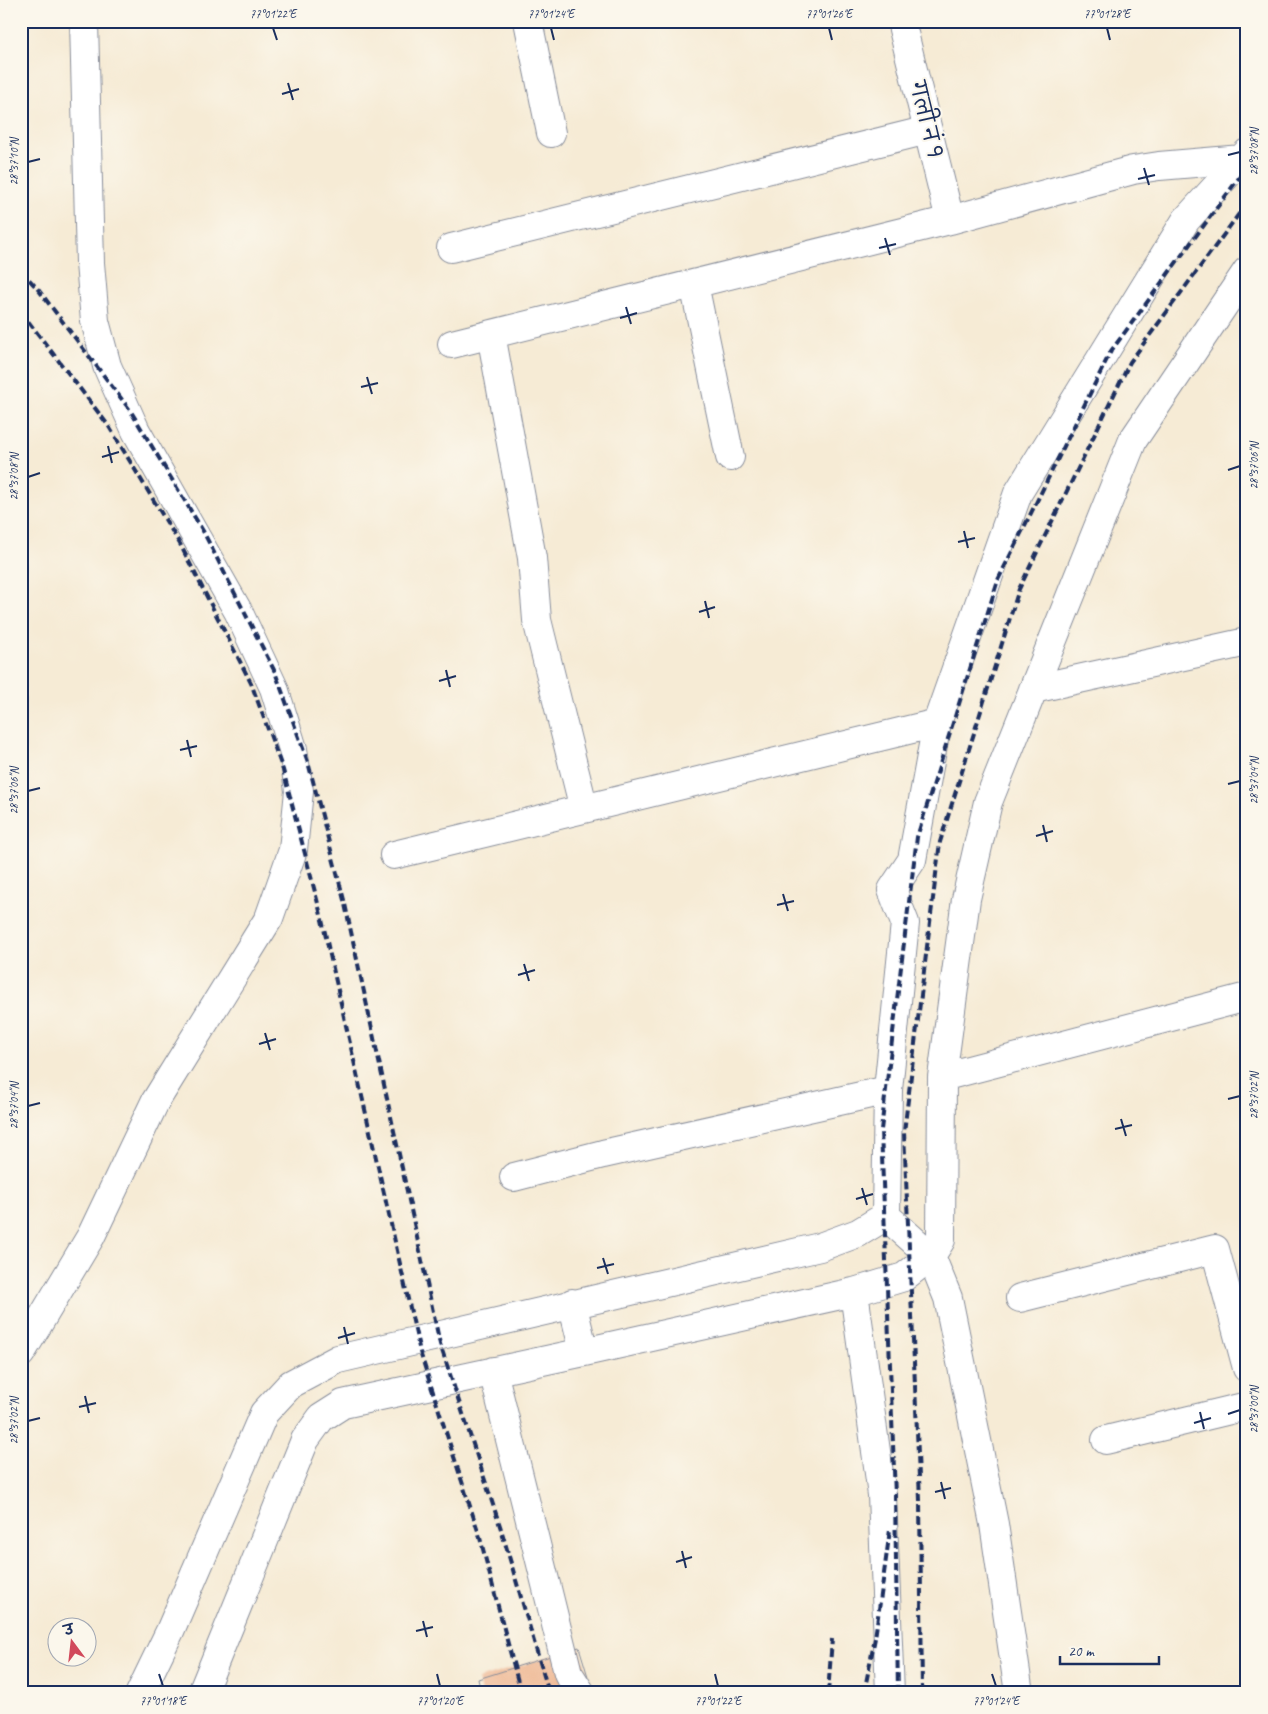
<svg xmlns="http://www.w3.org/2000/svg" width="1268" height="1714" font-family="Caveat,'Playpen Sans Deva',sans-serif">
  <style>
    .water { fill: #59add5; stroke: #3a6e9a }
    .building { fill: #eeb590 }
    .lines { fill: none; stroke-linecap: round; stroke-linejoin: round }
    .minor-casing { stroke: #888d9a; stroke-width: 30 }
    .minor { stroke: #fff; stroke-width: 28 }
    .rail { stroke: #1b2f5e; stroke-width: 4; stroke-dasharray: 8 4; stroke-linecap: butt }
    .ticks { fill: none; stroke: #1b2f5e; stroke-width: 2 }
    .labels { text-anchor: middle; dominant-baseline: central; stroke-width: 4; stroke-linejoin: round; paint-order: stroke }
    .street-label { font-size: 21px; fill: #1b2f5e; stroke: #fbf7ec }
    .neatline { fill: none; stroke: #1b2f5e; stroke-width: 2 }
    .ticks-label { font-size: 12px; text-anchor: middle; fill: #1b2f5e }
  </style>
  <rect width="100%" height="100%" fill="#fbf7ec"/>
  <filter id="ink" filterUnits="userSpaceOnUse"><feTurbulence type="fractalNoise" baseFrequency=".02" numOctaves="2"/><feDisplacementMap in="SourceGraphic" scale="10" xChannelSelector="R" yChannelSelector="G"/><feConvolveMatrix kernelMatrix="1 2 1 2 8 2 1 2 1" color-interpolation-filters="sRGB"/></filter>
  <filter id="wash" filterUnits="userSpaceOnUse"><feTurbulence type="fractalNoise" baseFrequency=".0096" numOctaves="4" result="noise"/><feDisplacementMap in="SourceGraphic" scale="20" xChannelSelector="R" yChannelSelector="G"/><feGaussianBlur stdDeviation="1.12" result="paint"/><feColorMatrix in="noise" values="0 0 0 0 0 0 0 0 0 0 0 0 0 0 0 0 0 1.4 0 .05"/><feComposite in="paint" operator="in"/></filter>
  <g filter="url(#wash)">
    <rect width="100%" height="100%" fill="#f6ebd5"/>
    <path class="water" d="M21,162L27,343L23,872L21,876Z"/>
    <g id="blocks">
      <path class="building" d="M579,1647L593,1693H481L478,1679Z"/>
    </g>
  </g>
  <g filter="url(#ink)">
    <use href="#blocks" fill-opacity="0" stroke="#888d9a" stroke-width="1"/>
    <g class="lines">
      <g class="minor-casing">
        <path id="minor" d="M528,21L551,133
          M901,21L950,220
          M451,248L928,130
          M694,284L730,457
          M491,334L532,558L537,620L584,809
          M452,344L950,220L1133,170L1159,166L1242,159
          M1033,689L1247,642
          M394,855L937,723
          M942,1077L1247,997
          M514,1177L603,1154L888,1090
          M886,1216L931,1256L948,1298L994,1524L1019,1693
          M854,1292L882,1495L890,1693
          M1020,1298L1215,1249L1247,1368
          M572,1303L584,1352
          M21,1353L91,1236L155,1102L269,918L293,850L299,791L293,749L274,688L238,611L136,431L107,366L95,321L90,263L84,21
          M493,1371L568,1673L581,1693
          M1106,1440L1247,1406
          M140,1693L170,1631L264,1413L291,1384L338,1359L820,1247L858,1233L886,1216L888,1090L905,923L892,890L912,860L937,723L1018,493L1186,220L1247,153
          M202,1693L305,1440L321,1418L343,1404L584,1352L854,1292L904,1277L931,1256L941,1240L942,1077L966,899L988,802L1133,440L1247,271"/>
      </g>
      <use href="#minor" class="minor"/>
      <path class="rail" d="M21,271L37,288L130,410L203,531L275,672L308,762L345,904L440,1344L501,1529L549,1693
        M21,312L108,425L180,544L251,683L283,770L320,911L420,1352L479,1534L521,1693
        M828,1693L832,1639
        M864,1693L875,1638L890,1530
        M898,1693L895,1496L881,1130L917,837L998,580L1111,351L1247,167
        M922,1693L920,1500L904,1132L940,842L1019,589L1130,362L1247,203"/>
    </g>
  </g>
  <path class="ticks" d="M273,28L277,40M551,28L554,40M829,28L832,40M1107,28L1110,40M288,83L293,100M282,94L299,89M1228,155L1240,152M28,162L40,159M1144,168L1149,185M1138,179L1155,175M885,238L890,255M879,248L896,244M626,307L631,324M620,318L637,313M367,377L372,394M361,387L378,383M108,446L112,463M102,457L119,452M1228,470L1240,466M28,477L40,473M964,531L968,548M958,542L975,538M705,601L709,618M699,612L715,607M446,670L450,687M439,681L456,676M187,740L191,757M180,750L197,746M1228,784L1240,781M28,791L40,788M1043,825L1047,842M1036,836L1053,831M783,894L788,911M777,905L794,901M524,964L529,981M518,975L535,970M265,1033L270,1050M259,1044L276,1039M1228,1099L1240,1096M28,1106L40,1103M1121,1119L1126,1136M1115,1129L1132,1125M862,1188L867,1205M856,1199L873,1194M603,1258L608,1274M597,1268L614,1264M344,1327L348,1344M338,1338L355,1333M85,1396L89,1413M79,1407L96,1403M1200,1412L1204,1429M1228,1414L1240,1410M28,1421L40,1418M1194,1423L1211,1418M941,1482L945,1499M935,1492L951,1488M682,1551L686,1568M676,1562L692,1557M423,1621L427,1637M416,1631L433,1627M159,1674L163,1686M437,1674L440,1686M715,1674L718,1686M992,1674L996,1686"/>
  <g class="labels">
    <g class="street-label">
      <text transform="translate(926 120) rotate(76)">गली नं १</text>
    </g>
  </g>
  <rect width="1268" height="1714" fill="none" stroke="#fbf7ec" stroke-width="55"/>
  <g transform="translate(72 1642) rotate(345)"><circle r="24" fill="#fbf7ec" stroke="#a1a7b3"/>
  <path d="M0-4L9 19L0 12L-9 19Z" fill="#d1495b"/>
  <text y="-8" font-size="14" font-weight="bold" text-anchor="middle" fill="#1b2f5e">उ</text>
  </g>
  <path d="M1060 1656v8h99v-8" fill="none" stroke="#1b2f5e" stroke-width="2.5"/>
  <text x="1068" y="1656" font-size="15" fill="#1b2f5e" stroke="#fbf7ec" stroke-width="4" paint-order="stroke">20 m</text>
  <rect x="28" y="28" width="1212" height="1658" class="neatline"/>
  <g class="ticks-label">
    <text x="273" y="18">77°01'22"E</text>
    <text x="551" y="18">77°01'24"E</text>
    <text x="829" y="18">77°01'26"E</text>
    <text x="1107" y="18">77°01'28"E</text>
    <text transform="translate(1254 152) rotate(-90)" y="4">28°37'08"N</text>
    <text transform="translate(14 162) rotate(-90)" y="4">28°37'10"N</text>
    <text transform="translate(1254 466) rotate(-90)" y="4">28°37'06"N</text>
    <text transform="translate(14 477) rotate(-90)" y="4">28°37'08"N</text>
    <text transform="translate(1254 781) rotate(-90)" y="4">28°37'04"N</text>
    <text transform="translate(14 791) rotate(-90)" y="4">28°37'06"N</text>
    <text transform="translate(1254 1096) rotate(-90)" y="4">28°37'02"N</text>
    <text transform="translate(14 1106) rotate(-90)" y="4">28°37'04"N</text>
    <text transform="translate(1254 1410) rotate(-90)" y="4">28°37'00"N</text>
    <text transform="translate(14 1421) rotate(-90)" y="4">28°37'02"N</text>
    <text x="163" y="1705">77°01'18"E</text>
    <text x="440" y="1705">77°01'20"E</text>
    <text x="718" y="1705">77°01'22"E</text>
    <text x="996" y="1705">77°01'24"E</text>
  </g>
</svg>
